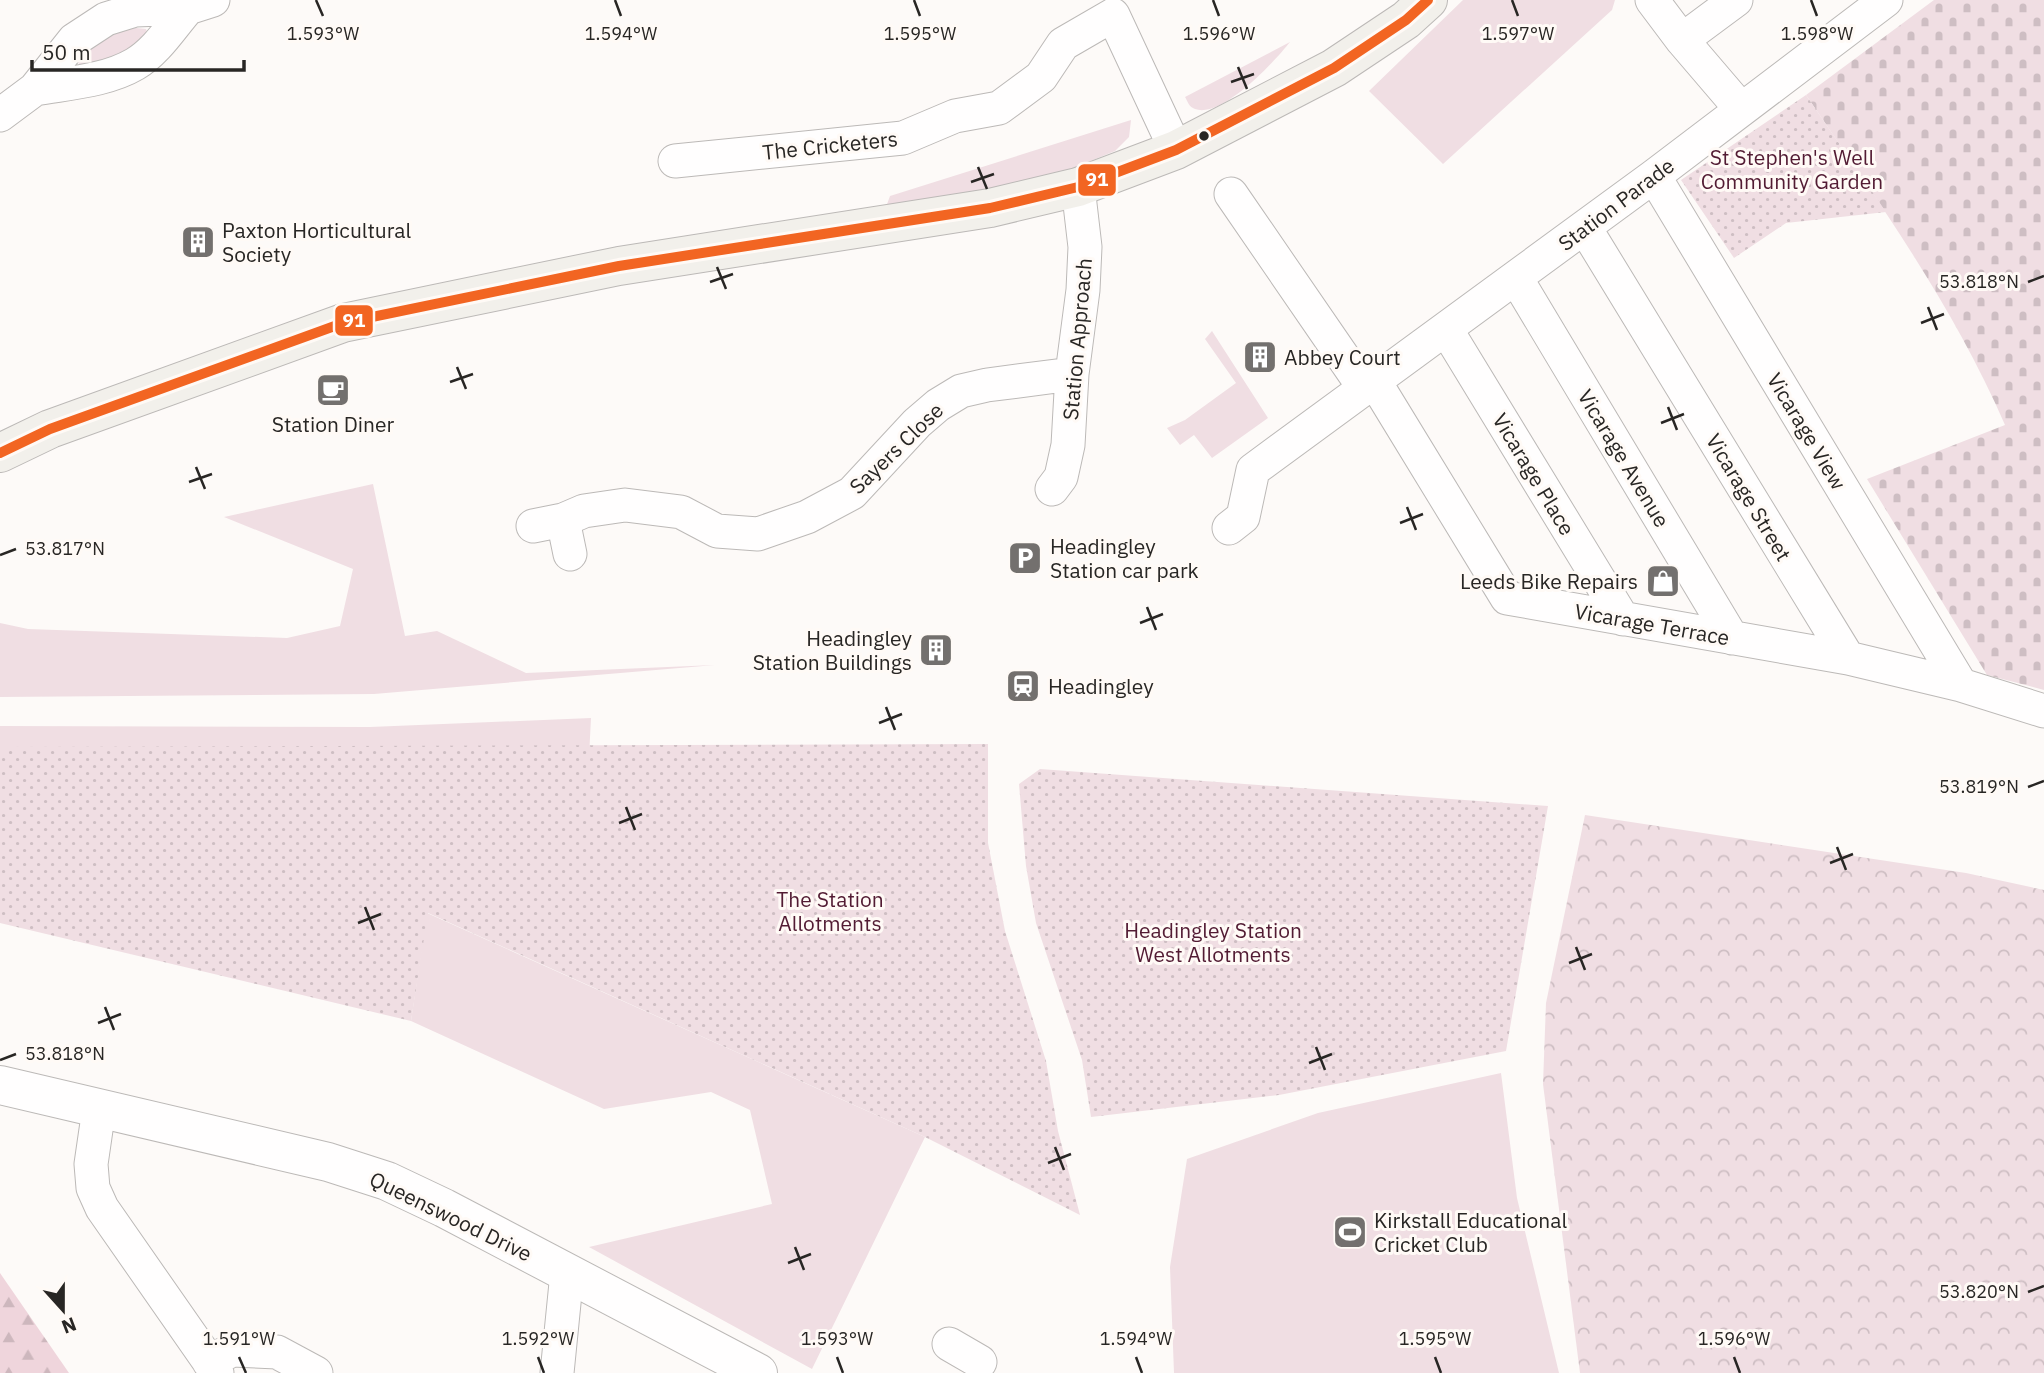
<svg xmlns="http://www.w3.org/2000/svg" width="2044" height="1373" font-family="'IBM Plex Sans',sans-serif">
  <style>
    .grass { fill: #f0dee3 }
    .forest { fill: url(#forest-firs) }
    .cemetery { fill: url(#cemetery-stones) }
    .park { fill: url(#park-crowns) }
    .garden { fill: url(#garden-dots) }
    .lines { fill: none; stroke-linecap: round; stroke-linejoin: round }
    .minor-casing { stroke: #bcb9b7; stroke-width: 35 }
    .tertiary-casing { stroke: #bcb9b7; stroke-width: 40 }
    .secondary-casing { stroke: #bcb9b7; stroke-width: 40 }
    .minor { stroke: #fffefe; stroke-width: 33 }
    .tertiary { stroke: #fffefe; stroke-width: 38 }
    .secondary { stroke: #f2f0eb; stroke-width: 38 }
    .bus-1-casing { stroke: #fffaf6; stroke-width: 16 }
    .bus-1 { stroke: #f26522; stroke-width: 10 }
    .ticks { fill: none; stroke: #282624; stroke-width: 2.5 }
    .bus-dot { fill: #282624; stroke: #fffaf6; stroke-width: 2.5 }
    .labels { text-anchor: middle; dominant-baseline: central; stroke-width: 6; stroke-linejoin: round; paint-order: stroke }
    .street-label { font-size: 21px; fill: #282624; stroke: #fffaf6 }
    .park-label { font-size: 21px; fill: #521b33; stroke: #fffaf6 }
    .poi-label { font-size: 21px; fill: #282624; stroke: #fffaf6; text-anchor: start }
    .ticks-label { font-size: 18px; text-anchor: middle; fill: #282624; stroke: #fffaf6; stroke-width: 6; stroke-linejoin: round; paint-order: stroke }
    .line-badge { stroke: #fffaf6; stroke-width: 2.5 }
    .badge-label { font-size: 19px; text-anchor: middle; font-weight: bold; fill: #fff }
  </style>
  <defs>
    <pattern id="forest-firs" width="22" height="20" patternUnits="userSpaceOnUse" patternTransform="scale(1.75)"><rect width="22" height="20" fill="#efd5dc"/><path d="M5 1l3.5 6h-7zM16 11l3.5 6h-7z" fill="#cdb7bd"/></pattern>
    <pattern id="cemetery-stones" width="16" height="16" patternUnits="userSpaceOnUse" patternTransform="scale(1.75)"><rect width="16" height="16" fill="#f0dee3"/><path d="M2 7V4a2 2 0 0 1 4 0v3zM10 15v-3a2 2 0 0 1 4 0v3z" fill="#cebec3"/></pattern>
    <pattern id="park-crowns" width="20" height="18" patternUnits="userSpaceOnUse" patternTransform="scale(1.75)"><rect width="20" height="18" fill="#f0dee3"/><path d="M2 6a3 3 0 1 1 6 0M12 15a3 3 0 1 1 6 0" fill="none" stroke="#cebec3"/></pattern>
    <pattern id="garden-dots" width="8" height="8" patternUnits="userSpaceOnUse" patternTransform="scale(1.75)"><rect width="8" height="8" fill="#f0dee3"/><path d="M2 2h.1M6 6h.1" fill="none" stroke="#cebec3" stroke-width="1.8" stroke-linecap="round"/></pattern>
  </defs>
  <rect width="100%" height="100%" fill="#fdfaf8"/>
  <path class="grass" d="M1463,0H1615L1612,10L1443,164L1369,91Z
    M127,27L146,29L147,32C132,55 106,61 80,66L78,62L93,42Z
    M1290,42C1275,61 1222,119 1195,109C1189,107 1188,102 1185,97Z
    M1131,120L1129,137L1115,151L1073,168L1009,186L886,207L890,196Z
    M1212,331L1268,418L1212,458L1194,435L1180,445L1167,428L1185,420L1236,383L1205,339Z
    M373,484L405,636L437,631L526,673L715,665L374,694L0,697V623L28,629L287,638L340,626L353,569L224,517Z
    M591,718L589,757L0,771V726L370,727Z
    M427,913L925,1137L812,1369L589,1247L772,1204L750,1110L711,1092L604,1109L411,1021Z
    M1501,1073L1517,1198L1559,1373H1174L1170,1267L1187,1159L1318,1113Z"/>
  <path class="forest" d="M0,1273L69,1373H0Z"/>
  <path class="cemetery" d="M1934,0H2044V690L1987,675L1867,479L2005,425C1954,307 1878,201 1806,95Z"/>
  <path class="park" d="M1585,815L1966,873L2044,890V1373H1580L1543,1084L1546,1003Z"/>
  <path class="garden" d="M1806,95L1886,212L1786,223L1734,258L1681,180Z
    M988,744V843L1005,931L1046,1061L1058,1131L1080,1215L925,1137L428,913L411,1021L0,923V747Z
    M1040,769L1548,806L1506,1051L1279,1095L1091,1117L1082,1060L1036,923L1026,866L1019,784Z"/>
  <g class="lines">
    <g class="minor-casing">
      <path id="minor" d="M1652,0L1682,40L1741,109
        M1682,40L1736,0
        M35,89C68,83 106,81 135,64C157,51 172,26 188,8
        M0,115L35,89L74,40L106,19L135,10L188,8L213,0
        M675,161L903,138L955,116L999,108L1041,77L1063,44L1113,15L1176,150
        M1654,176L1961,685
        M1231,194L1365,389
        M1585,228L1848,658
        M1516,278L1732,638
        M1446,329L1623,619
        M1375,382L1507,598L1848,658L1961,685L2044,711
        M1052,489L1061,477L1068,445L1072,374L1083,290L1085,247L1078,187
        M563,520L570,554
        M533,526L563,520L584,511L625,505L681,512L717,531L758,534L807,517L852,493L917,423L938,405L961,391L987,385L1072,374
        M1229,528L1243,517L1253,470L1654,176L1886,0
        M99,1109L91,1164L93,1188L102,1208L217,1373
        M949,1344L980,1362
        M209,1362L232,1350L277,1352L316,1373
        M557,1373L567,1273"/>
    </g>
    <g class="tertiary-casing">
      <path id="tertiary" d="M0,1085L328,1162L387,1181L444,1208L758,1373"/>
    </g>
    <g class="secondary-casing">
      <path id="secondary" d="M0,453L50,429L343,323L619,266L990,208L1078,187L1176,150L1334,68L1406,20L1428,0"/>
    </g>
    <use href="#minor" class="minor"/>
    <use href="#tertiary" class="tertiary"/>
    <use href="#secondary" class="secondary"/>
    <g class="bus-1-casing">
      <path id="bus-1" d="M0,453L50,429L343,323L619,266L990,208L1078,187L1176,150L1334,68L1406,20L1428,0"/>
    </g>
    <use href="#bus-1" class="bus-1"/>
  </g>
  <path class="ticks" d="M316,0L323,16M615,0L621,16M914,0L920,16M1213,0L1219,16M1512,0L1518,16M1811,0L1817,16M1238,67L1247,89M1231,82L1254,74M978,167L987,189M971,182L994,174M717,267L726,289M710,282L733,274M2028,282L2044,276M1928,307L1937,330M1921,323L1944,314M457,367L466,389M450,382L473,374M1668,407L1677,430M1661,423L1684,414M196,467L205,489M189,482L212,474M1407,507L1416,530M1400,523L1423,514M0,555L16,549M1147,607L1156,630M1140,623L1163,614M886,707L895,730M879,723L902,714M2028,787L2044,781M626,807L635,830M619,823L642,814M1837,847L1846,870M1830,863L1853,854M365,907L374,930M358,923L381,914M1576,947L1585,970M1569,963L1592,954M105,1007L114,1030M98,1023L121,1014M1316,1047L1325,1070M0,1060L16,1054M1309,1063L1332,1054M1055,1147L1064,1170M1048,1163L1071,1154M795,1247L804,1270M788,1263L811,1254M2028,1292L2044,1286M239,1357L246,1373M538,1357L544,1373M837,1357L843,1373M1136,1357L1142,1373M1435,1357L1441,1373M1734,1357L1740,1373"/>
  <defs>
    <g id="building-square" transform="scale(1.75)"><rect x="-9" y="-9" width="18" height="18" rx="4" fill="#73706e" stroke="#fffaf6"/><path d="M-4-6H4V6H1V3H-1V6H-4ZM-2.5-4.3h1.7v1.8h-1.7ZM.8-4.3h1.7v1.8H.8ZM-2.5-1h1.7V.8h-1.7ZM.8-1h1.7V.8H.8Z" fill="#fff"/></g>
    <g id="cafe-square" transform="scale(1.75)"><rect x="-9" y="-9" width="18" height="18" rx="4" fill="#73706e" stroke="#fffaf6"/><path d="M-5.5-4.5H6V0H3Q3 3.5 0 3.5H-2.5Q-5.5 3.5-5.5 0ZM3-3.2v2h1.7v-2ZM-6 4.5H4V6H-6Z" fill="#fff"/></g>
    <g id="parking-square" transform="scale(1.75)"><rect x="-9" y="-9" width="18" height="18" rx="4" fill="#73706e" stroke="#fffaf6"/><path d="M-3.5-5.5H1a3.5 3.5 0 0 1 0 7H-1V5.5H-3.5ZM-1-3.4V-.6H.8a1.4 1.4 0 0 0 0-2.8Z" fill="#fff"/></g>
    <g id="shop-square" transform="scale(1.75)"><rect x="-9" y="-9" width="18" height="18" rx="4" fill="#73706e" stroke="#fffaf6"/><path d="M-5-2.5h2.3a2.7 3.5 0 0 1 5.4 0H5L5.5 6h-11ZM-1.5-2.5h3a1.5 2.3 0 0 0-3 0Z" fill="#fff"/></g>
    <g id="station-square" transform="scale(1.75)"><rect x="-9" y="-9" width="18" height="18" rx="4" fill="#73706e" stroke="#fffaf6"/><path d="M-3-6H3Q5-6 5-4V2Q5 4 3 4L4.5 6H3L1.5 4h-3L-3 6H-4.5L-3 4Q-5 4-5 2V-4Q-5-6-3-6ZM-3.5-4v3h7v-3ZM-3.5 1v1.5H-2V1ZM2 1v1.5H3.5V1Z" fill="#fff"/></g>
    <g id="stadium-square" transform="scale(1.75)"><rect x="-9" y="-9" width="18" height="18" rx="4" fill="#73706e" stroke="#fffaf6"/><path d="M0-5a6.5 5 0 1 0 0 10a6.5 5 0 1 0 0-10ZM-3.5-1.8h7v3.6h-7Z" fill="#fff"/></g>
  </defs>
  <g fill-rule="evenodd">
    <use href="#building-square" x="198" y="242"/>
    <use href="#building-square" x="1260" y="357"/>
    <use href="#cafe-square" x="333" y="390"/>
    <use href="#parking-square" x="1025" y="558"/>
    <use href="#shop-square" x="1663" y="581"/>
    <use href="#building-square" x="936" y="650"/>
    <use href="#station-square" x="1023" y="686"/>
    <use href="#stadium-square" x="1350" y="1232"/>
  </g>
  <circle class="bus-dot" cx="1204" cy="136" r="6"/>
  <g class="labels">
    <g class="street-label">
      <text transform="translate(830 145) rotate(-6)">The Cricketers</text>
      <text transform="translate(1616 204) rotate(-37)">Station Parade</text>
      <text transform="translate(1077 339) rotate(-85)">Station Approach</text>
      <text transform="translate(1807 431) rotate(59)">Vicarage View</text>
      <text transform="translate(896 448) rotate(-44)">Sayers Close</text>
      <text transform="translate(1624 458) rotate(59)">Vicarage Avenue</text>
      <text transform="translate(1534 474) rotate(59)">Vicarage Place</text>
      <text transform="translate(1749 497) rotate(59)">Vicarage Street</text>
      <text transform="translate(1652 624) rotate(10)">Vicarage Terrace</text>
      <text transform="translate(451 1216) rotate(26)">Queenswood Drive</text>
    </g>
    <g class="park-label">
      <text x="1792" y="157">St Stephen's Well<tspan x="1792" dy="24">Community Garden</tspan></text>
      <text x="830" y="899">The Station<tspan x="830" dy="24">Allotments</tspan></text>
      <text x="1213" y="930">Headingley Station<tspan x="1213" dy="24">West Allotments</tspan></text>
    </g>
    <g class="poi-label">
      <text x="222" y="230">Paxton Horticultural<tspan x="222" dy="24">Society</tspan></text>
      <text x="1284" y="357">Abbey Court</text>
      <text x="333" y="424" text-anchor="middle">Station Diner</text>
      <text x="1050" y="546">Headingley<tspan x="1050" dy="24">Station car park</tspan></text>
      <text x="1638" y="581" text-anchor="end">Leeds Bike Repairs</text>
      <text x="912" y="638" text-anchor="end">Headingley<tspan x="912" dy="24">Station Buildings</tspan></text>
      <text x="1048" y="686">Headingley</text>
      <text x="1374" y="1220">Kirkstall Educational<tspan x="1374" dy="24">Cricket Club</tspan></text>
    </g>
  </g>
  <g class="ticks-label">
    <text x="323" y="40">1.593°W</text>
    <text x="621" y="40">1.594°W</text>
    <text x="920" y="40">1.595°W</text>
    <text x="1219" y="40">1.596°W</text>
    <text x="1518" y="40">1.597°W</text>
    <text x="1817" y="40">1.598°W</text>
    <text x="1979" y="288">53.818°N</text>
    <text x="65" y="555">53.817°N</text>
    <text x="1979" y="793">53.819°N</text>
    <text x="65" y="1060">53.818°N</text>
    <text x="1979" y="1298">53.820°N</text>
    <text x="239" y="1345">1.591°W</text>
    <text x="538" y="1345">1.592°W</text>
    <text x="837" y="1345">1.593°W</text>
    <text x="1136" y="1345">1.594°W</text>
    <text x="1435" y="1345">1.595°W</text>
    <text x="1734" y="1345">1.596°W</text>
  </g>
  <g class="line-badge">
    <rect x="1077" y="163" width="40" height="34" rx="7" fill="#f26522"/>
    <rect x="334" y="304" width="40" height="33" rx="7" fill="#f26522"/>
  </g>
  <g class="badge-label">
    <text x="1097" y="186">91</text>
    <text x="354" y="327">91</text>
  </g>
  <g transform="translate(63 1310) rotate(159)" stroke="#fffaf6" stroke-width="5" paint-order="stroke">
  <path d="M0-5L12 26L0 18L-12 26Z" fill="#282624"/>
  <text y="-10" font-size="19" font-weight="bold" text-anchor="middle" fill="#282624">N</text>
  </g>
  <path d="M32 60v10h212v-10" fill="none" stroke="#282624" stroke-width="3.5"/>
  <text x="42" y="60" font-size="21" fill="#282624" stroke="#fffaf6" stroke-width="5" paint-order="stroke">50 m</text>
</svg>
